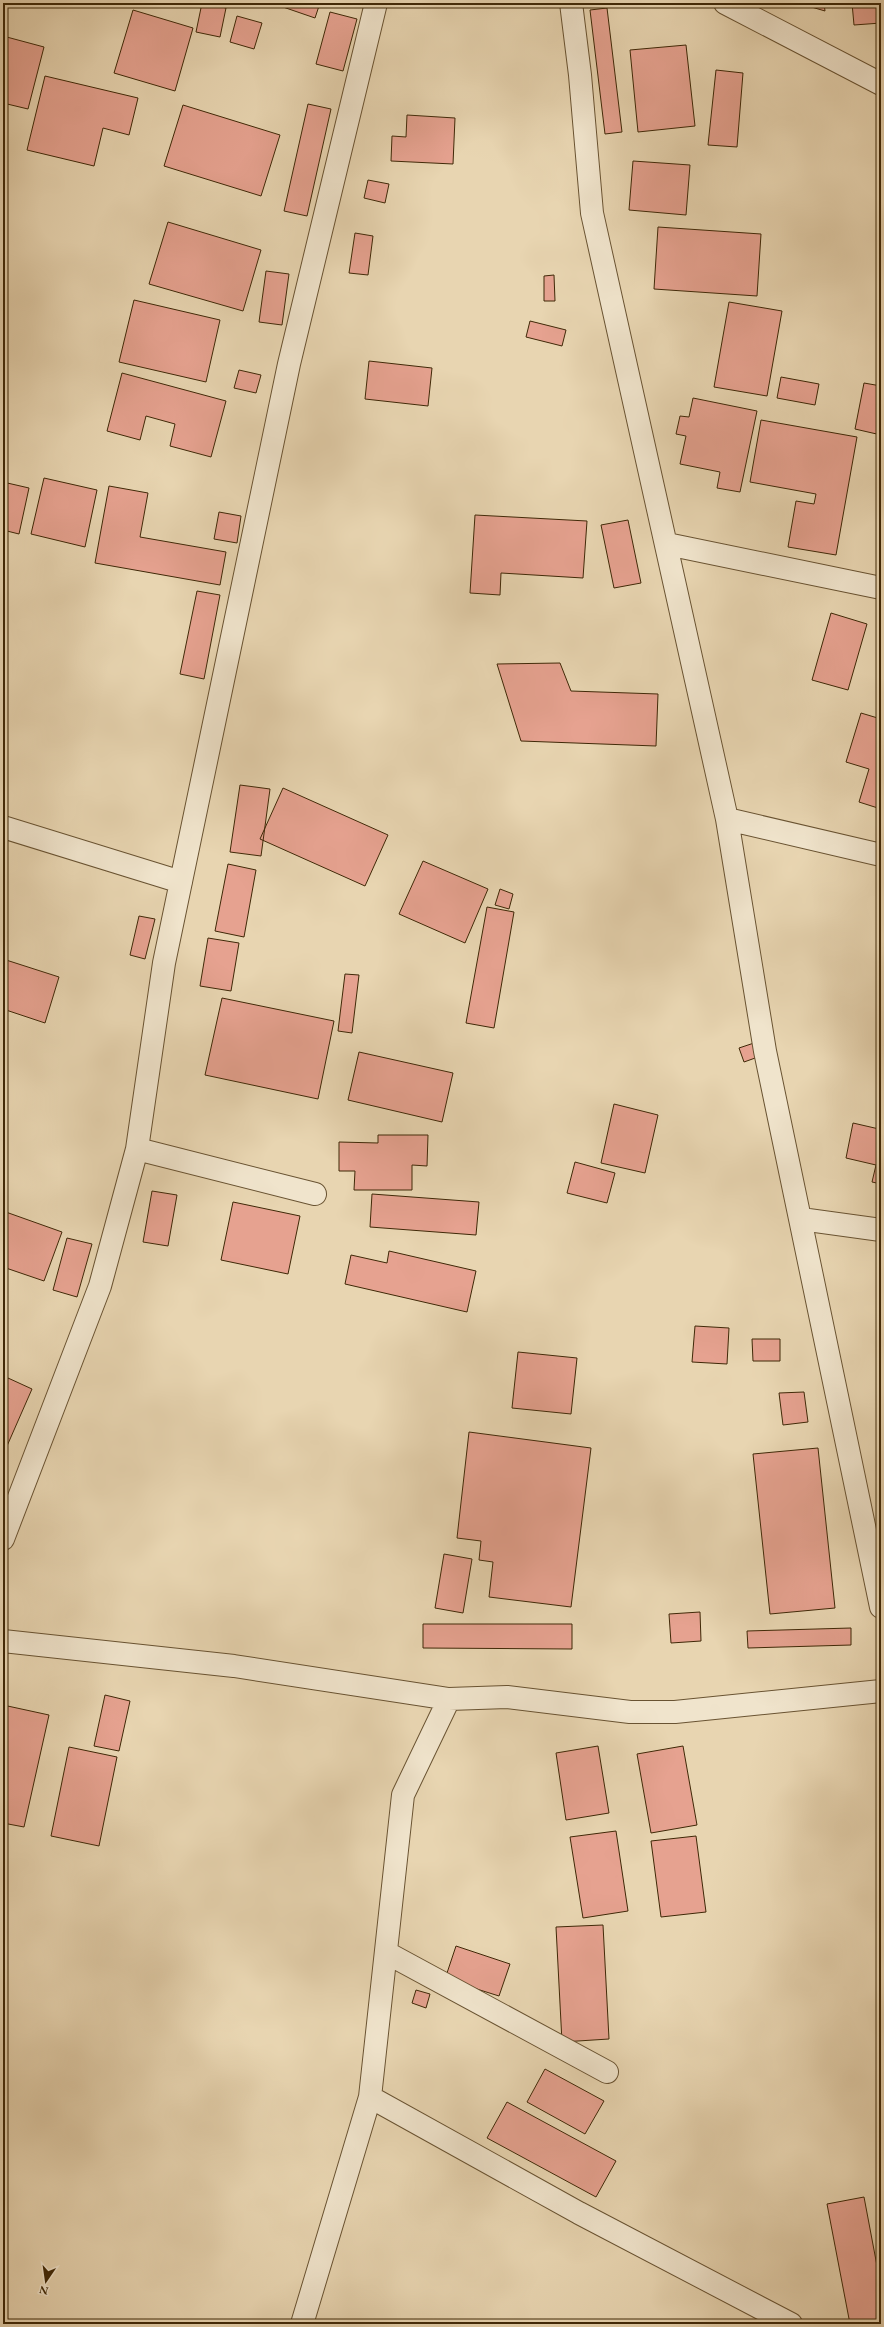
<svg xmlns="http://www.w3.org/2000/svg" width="884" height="2327" font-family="'EB Garamond',serif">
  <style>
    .building { fill: #e6a290; stroke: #3f2807 }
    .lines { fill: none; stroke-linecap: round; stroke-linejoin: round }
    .street-casing { stroke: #695332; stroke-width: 24 }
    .street { stroke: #f0e4cc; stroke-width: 22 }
  </style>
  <rect width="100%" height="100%" fill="#e8d5b1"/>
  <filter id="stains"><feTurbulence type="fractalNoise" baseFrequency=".005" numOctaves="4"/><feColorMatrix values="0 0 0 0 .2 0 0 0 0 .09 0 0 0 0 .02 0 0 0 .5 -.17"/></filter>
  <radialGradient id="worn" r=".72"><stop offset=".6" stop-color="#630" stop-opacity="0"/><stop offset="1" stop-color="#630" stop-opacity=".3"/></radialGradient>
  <path class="building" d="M202,3L226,8L220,37L196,32Z
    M284,3H320L315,18L283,7Z
    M798,3H824L825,11Z
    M852,3H881V23L854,25Z
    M607,8L622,132L605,134L590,10Z
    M133,10L193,28L175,91L114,73Z
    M330,12L357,19L343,71L316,64Z
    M237,16L262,23L254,49L230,42Z
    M3,36L44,47L28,109L3,103Z
    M686,45L695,126L638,132L630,50Z
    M716,70L743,73L737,147L708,145Z
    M45,76L138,98L129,135L103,128L94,166L27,150Z
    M308,104L331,109L307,216L284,211Z
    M183,105L280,135L261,196L164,166Z
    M407,115L455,118L453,164L391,161L392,136L406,137Z
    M633,161L690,165L686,215L629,210Z
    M368,180L389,184L385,203L364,198Z
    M168,222L261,250L243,311L149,284Z
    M658,227L761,234L757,296L654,289Z
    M355,233L373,236L368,275L349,273Z
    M266,271L289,274L282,325L259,322Z
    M554,275L555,301H544V276Z
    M134,300L220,320L206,382L119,362Z
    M729,302L782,311L767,396L714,387Z
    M530,321L566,330L562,346L526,337Z
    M369,361L432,368L428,406L365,399Z
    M239,370L261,375L256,393L234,388Z
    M122,373L226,401L211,457L170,446L175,424L146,416L140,440L107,431Z
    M781,377L819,384L815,405L777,398Z
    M864,383L881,386V435L855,429Z
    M693,398L757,411L740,492L717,488L720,472L680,464L686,436L676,434L680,416L689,417Z
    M761,420L857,437L836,555L788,547L796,501L814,504L816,494L750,482Z
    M44,478L97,490L85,547L31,534Z
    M3,482L29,488L19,534L3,530Z
    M109,486L148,493L140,537L226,552L220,585L95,563Z
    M219,512L241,516L237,543L214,539Z
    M475,515L587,521L583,578L501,573L500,595L470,593Z
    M628,520L641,583L614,588L601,525Z
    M197,591L220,595L204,679L180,674Z
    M831,613L867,624L848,690L812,680Z
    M560,663L571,691L658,694L656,746L521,741L497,664Z
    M861,713L881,719V809L859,802L869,769L846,762Z
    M240,785L270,789L261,856L230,852Z
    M283,788L388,835L365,886L260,839Z
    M423,861L488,889L465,943L399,914Z
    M228,864L256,870L244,937L215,931Z
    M500,889L513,894L509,909L495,905Z
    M487,907L514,912L494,1028L466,1023Z
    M139,916L155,919L145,959L130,955Z
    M208,938L239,943L231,991L200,986Z
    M3,959L59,977L45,1023L3,1009Z
    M345,974L359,975L352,1033L338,1031Z
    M222,998L334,1021L318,1099L205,1075Z
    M754,1043L758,1057L744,1062L739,1048Z
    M359,1052L453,1073L442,1122L348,1100Z
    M614,1104L658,1115L645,1173L601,1163Z
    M881,1119V1184L872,1182L876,1165L846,1158L853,1123L879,1129Z
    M378,1135H428L427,1166L412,1165V1190H354L355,1171H339V1142L378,1143Z
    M575,1162L615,1173L607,1203L567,1193Z
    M152,1191L177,1195L168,1246L143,1242Z
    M372,1194L479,1202L476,1235L370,1227Z
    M233,1202L300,1216L288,1274L221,1260Z
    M3,1211L62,1232L44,1281L3,1267Z
    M67,1238L92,1244L77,1297L53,1290Z
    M389,1251L476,1271L467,1312L345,1284L351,1255L387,1263Z
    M695,1326L729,1328L727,1364L692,1362Z
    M752,1339H780V1361H753Z
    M518,1352L577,1358L571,1414L512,1408Z
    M8,1378L32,1389L7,1446L3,1443V1390Z
    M804,1392L808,1422L783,1425L779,1393Z
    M469,1432L591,1448L571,1607L489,1597L493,1562L479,1560L481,1541L457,1538Z
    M818,1448L835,1608L770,1614L753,1454Z
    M444,1554L472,1559L463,1613L435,1608Z
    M700,1612L701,1641L671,1643L669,1614Z
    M423,1624H572V1649L423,1648Z
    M851,1628V1645L748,1648L747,1631Z
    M105,1695L130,1701L119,1751L94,1746Z
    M3,1705L49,1715L24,1827L3,1823Z
    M598,1746L609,1813L566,1820L556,1753Z
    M683,1746L697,1825L651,1833L637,1754Z
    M69,1747L117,1757L99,1846L51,1836Z
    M616,1831L628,1911L583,1918L570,1837Z
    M696,1836L706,1912L661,1917L651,1841Z
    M603,1925L609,2039L562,2042L556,1927Z
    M456,1946L510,1964L499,1996L445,1979Z
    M416,1990L430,1994L426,2008L412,2003Z
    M545,2069L604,2101L585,2134L527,2102Z
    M507,2102L616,2161L596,2197L487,2138Z
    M864,2197L881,2287V2321L850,2324L827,2204Z"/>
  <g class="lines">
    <g class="street-casing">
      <path id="street" d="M571,3L580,75L592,213L727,819L765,1051L881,1607
        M725,3L881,84
        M667,544L881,588
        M727,819L881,855
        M3,827L181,882
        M137,1149L315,1194
        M801,1219L881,1230
        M3,1539L100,1286L137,1149L164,963L289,364L376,3
        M3,1641L234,1666L449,1699L507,1697L630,1712H675L881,1691
        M387,1953L607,2072
        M370,2097L579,2213L791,2324
        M302,2324L370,2097L403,1795L449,1699"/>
    </g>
    <use href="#street" class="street"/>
  </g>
  <rect width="884" height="2327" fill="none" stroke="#e8d5b1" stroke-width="16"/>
  <rect x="4" y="4" width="876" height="2319" fill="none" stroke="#3f2807" stroke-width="2"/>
  <rect x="8" y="8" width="868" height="2311" fill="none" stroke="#3f2807"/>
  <g transform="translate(46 2281) rotate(193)" stroke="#f0e4cc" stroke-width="3" paint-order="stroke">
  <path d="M0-3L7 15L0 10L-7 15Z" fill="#3f2807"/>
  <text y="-6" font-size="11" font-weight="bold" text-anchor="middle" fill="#3f2807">N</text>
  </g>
  <rect width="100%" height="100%" filter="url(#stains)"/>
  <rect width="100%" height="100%" fill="url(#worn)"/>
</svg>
